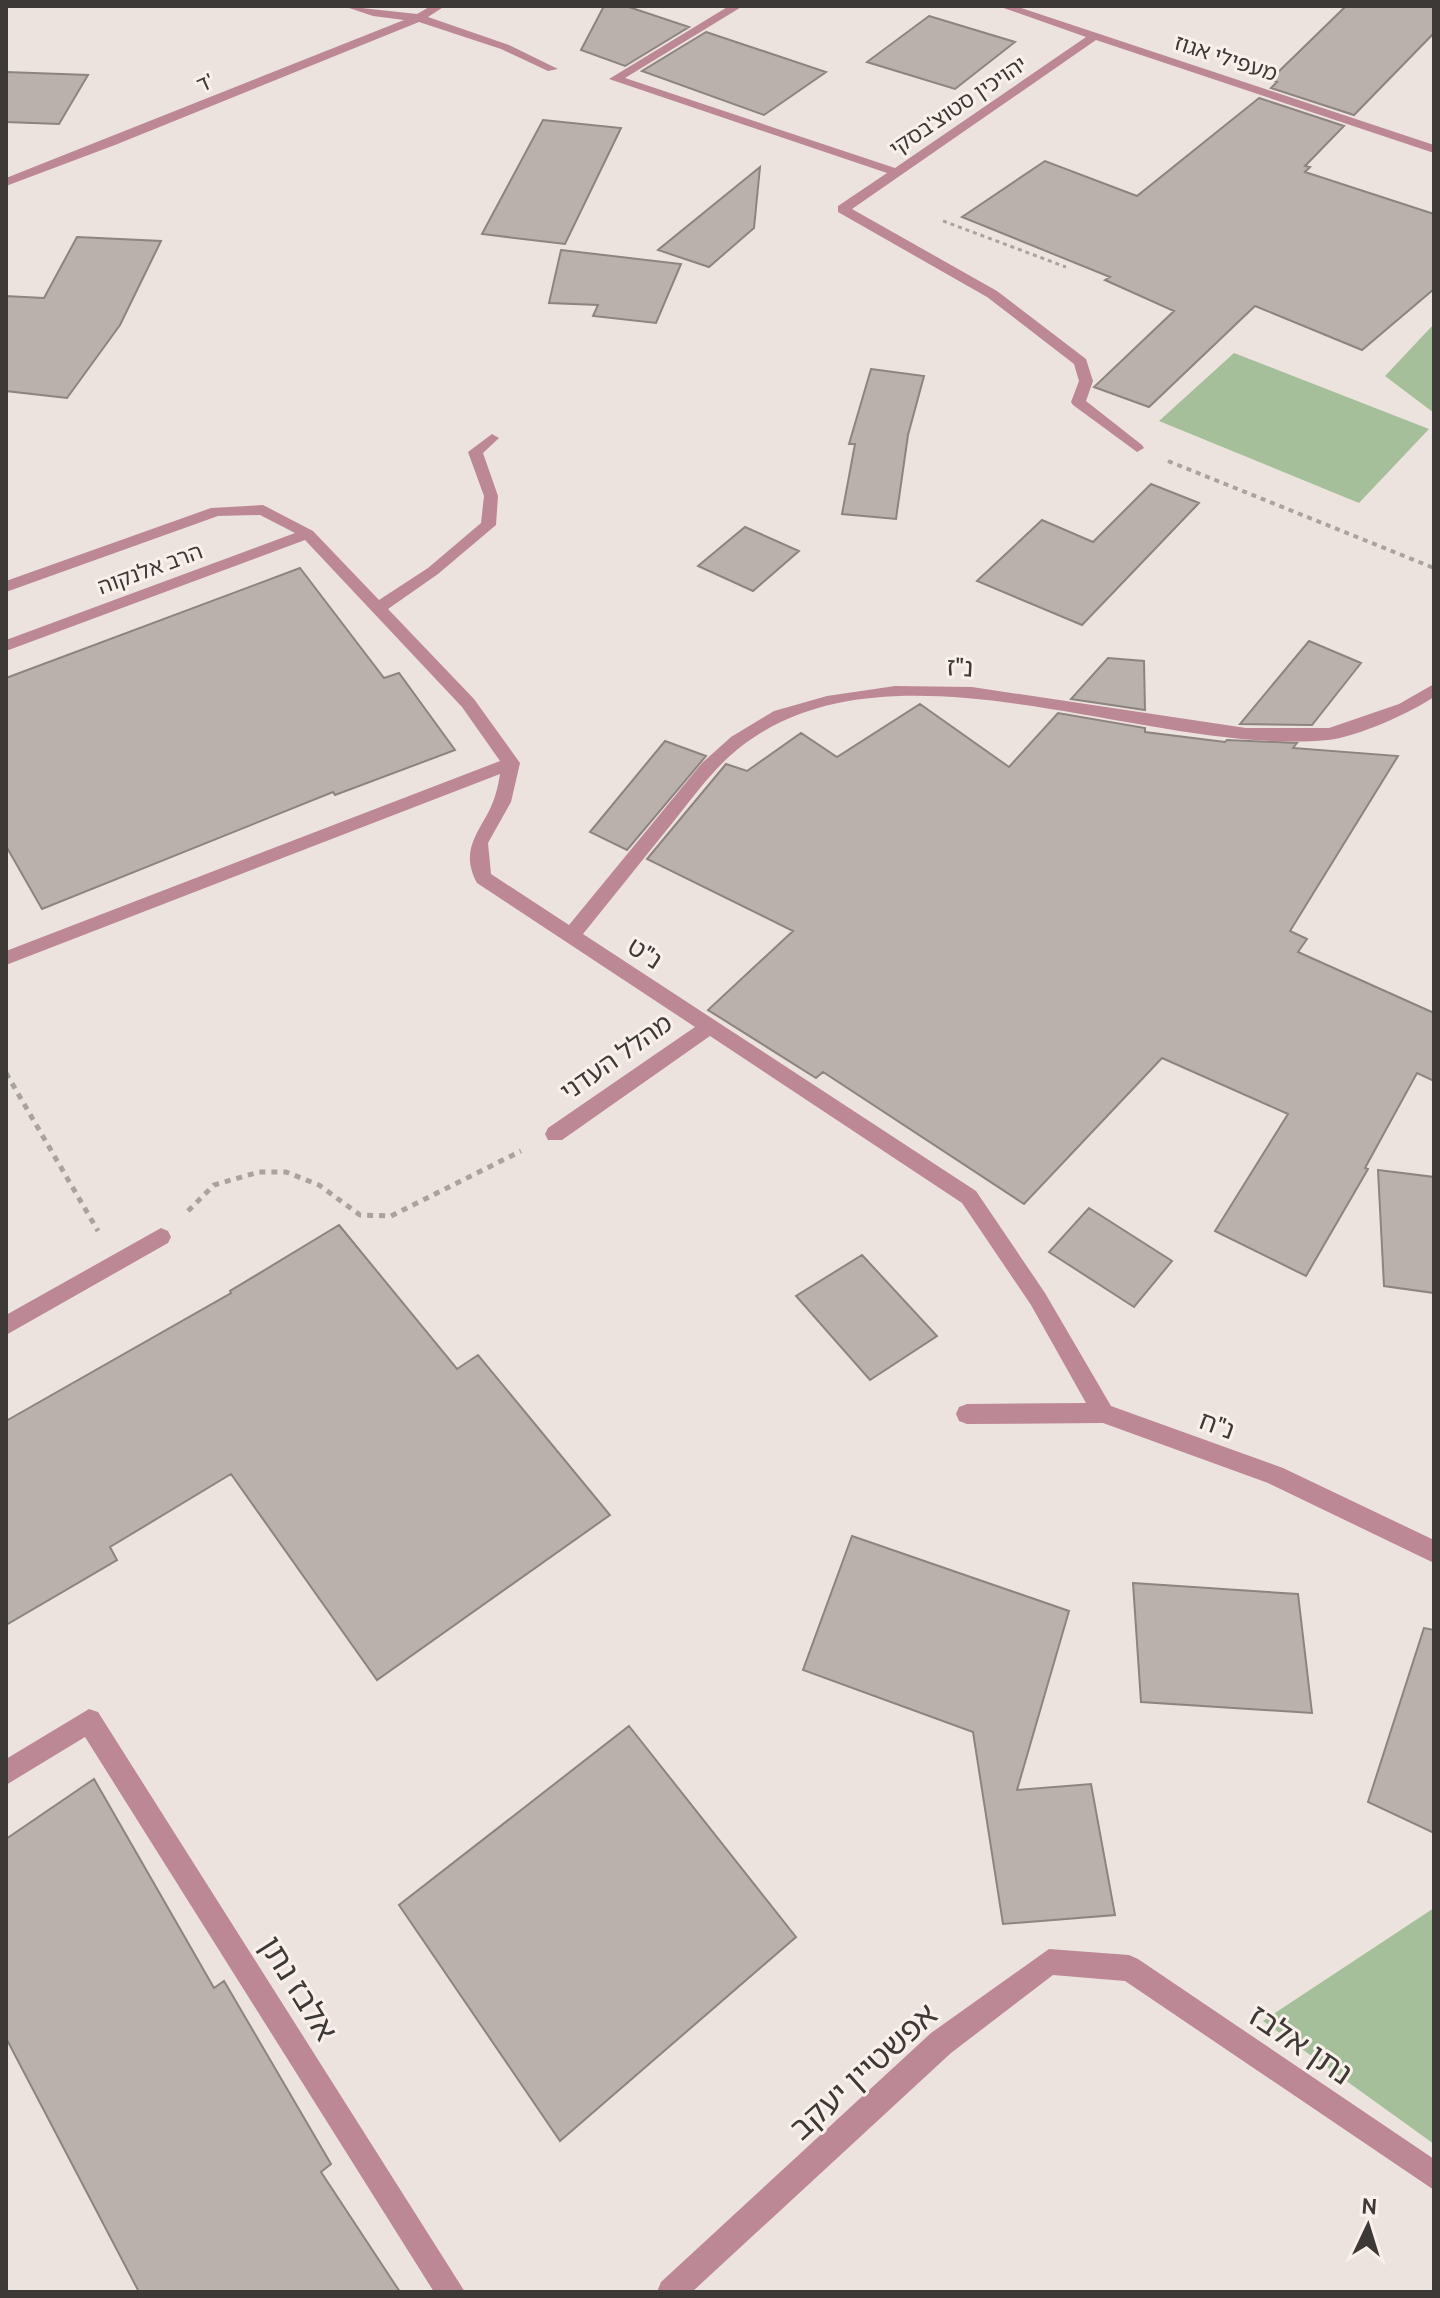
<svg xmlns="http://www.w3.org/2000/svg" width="1440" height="2298" font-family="Cabin,'Noto Sans Hebrew',sans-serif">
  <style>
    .green { fill: #a4bf99 }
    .building { fill: #bab0ac; stroke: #8d847f; stroke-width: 2 }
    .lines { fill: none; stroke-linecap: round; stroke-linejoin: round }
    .path-far2 { stroke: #aaa29f; stroke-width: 3; stroke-dasharray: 4 4; stroke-linecap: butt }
    .path-far1 { stroke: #aaa29f; stroke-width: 4; stroke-dasharray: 5 5; stroke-linecap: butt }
    .path { stroke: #aaa29f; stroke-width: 5; stroke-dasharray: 6 6; stroke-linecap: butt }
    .minor { fill: #bd8895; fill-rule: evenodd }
    .labels { text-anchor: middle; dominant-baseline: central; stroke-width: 6; stroke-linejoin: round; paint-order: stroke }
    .far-street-label { font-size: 22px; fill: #3d3937; stroke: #faf0eb }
    .street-label { font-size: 26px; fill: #3d3937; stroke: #faf0eb }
    .near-street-label { font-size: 32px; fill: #3d3937; stroke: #faf0eb }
  </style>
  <rect width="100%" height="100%" fill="#ede3de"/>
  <path class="green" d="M1434,324V413L1385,376Z
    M1234,353L1429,429L1359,503L1159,421Z
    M1434,1908V2144L1263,2021Z"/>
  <path class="building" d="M604,6H626L689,27L625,66L581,50Z
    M1346,6H1434V33L1354,115L1271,88L1277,82L1270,80Z
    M929,16L1015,42L955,89L867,62Z
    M706,32L826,72L764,115L642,71Z
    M6,72L88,75L59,124L6,122Z
    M1259,98L1344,126L1305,166L1310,167L1305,172L1434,214V289L1362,350L1255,306L1149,407L1094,387L1174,311L1105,280L1110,277L962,217L1045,161L1137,196Z
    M543,120L621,128L565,244L482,234Z
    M760,167L754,228L709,267L658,250Z
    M77,237L161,241L120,325L67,398L6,391V296L44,298Z
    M561,250L681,264L656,323L593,316L598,305L549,303Z
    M871,369L924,376L908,435L896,519L842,514L855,444H849Z
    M1151,484L1199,503L1082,625L977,581L1042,520L1093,542Z
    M745,527L799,551L753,591L698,566Z
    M300,568L384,678L399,673L455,750L335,795L333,792L42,909L6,846V678Z
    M1309,641L1361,663L1312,725L1240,724Z
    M1108,658L1144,661L1145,710L1071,699Z
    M920,704L1009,767L1058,713L1145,728V732L1225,742L1227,740L1297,743L1293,748L1398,756L1290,931L1307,939L1298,952L1434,1013V1081L1417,1073L1365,1168L1368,1169L1306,1276L1215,1231L1288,1114L1162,1058L1024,1204L823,1072L816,1078L708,1010L793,931L647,859L726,764L747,771L801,733L837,757Z
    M665,741L706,756L627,850L590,832Z
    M1378,1170L1434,1177V1293L1384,1286Z
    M1089,1208L1172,1261L1134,1307L1049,1252Z
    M339,1225L457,1369L478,1355L610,1515L377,1680L231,1474L110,1547L117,1560L6,1625V1421L231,1293L230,1291Z
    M862,1255L937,1336L870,1380L796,1296Z
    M852,1536L1069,1611L1017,1790L1091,1784L1115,1915L1003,1924L973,1732L803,1670Z
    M1133,1583L1298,1594L1312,1713L1141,1702Z
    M1424,1628L1434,1630V1833L1368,1802Z
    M629,1726L796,1937L560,2141L399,1905Z
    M94,1779L214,1988L224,1981L331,2164L321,2172L400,2292H139L6,2038V1839Z"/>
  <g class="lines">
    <path class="path-far2" d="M943,221L1066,267"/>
    <path class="path-far1" d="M1168,461L1434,568"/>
    <path class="path" d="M6,1073L98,1231
      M188,1211L214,1185L259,1172H286L319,1185L360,1215L391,1216L521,1151"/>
    <path class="minor" d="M343,6L417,14L431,6H445L428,17L509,45L558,69L548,71L501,49L419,22L115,145L6,186V178L404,20L373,16Z
      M729,6H743L625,78L895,168L1086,37L998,6H1015L1434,145V153L1096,40L852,209L997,291L1086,359L1093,381L1086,401L1142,445L1144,448L1137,452L1073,405L1071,402L1079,381L1074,364L987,297L838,212V206L887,173L609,79Z
      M492,434L499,438L483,453L498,496L496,525L438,574L388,609L474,699L520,763L511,802L488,843L491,874L569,925L702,763L731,737L774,711L827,696L895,686L972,687L1246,728H1329L1399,704L1434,684V697C1410,713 1357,737 1328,740C1152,757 897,629 743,745C715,766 695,795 674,821C643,859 613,897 583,934L976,1191L1045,1293L1111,1406L1283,1468L1434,1540V1563L1268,1483L1103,1423L967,1424L959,1421L956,1414L959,1407L967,1404L1086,1403L1031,1305L962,1203L710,1036L562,1140H548L545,1134L548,1128L695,1027L477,883C461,853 475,837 489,811C495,799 498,787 500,774L6,965V951L500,761L462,707L305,540L6,651V640L295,533L260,515L218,516L6,592V581L211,508L263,505L313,531L379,600L428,568L481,523L484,496L468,452Z
      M161,1228L168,1231L171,1237L168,1243L6,1335V1315Z
      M89,1709L98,1712L465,2292H434L85,1737L6,1785V1759Z
      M1049,1949L1129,1955L1138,1959L1434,2159V2190L1125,1981L1053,1975L951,2053L692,2292H657L661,2282L931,2033Z"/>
  </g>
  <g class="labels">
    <g class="far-street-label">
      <text transform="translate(1226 58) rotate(18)">מעפילי אגוז</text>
      <text transform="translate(205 83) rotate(-24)">ד'</text>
      <text transform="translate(958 106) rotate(-34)">יהויכין סטוצ'בסקי</text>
      <text transform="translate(150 569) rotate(-20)">הרב אלנקוה</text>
    </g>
    <g class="street-label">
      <text transform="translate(960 667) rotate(3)">נ"ז</text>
      <text transform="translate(645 953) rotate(33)">נ"ט</text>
      <text transform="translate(616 1057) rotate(-35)">מהלל העדני</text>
      <text transform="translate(1217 1425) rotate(20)">נ"ח</text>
    </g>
    <g class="near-street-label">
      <text transform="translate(299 1988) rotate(58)">אלבז נתן</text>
      <text transform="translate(1301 2044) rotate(34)">נתן אלבז</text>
      <text transform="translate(863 2071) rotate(-42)">אפשטיין יעקב</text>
    </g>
  </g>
  <rect width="1440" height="2298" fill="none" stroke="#3d3937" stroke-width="16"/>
  <g transform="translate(1368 2226) rotate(4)" stroke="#faf0eb" stroke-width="6" paint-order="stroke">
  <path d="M0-6L14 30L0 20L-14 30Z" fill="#3d3937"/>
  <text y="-12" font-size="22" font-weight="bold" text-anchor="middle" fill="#3d3937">N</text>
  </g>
</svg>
